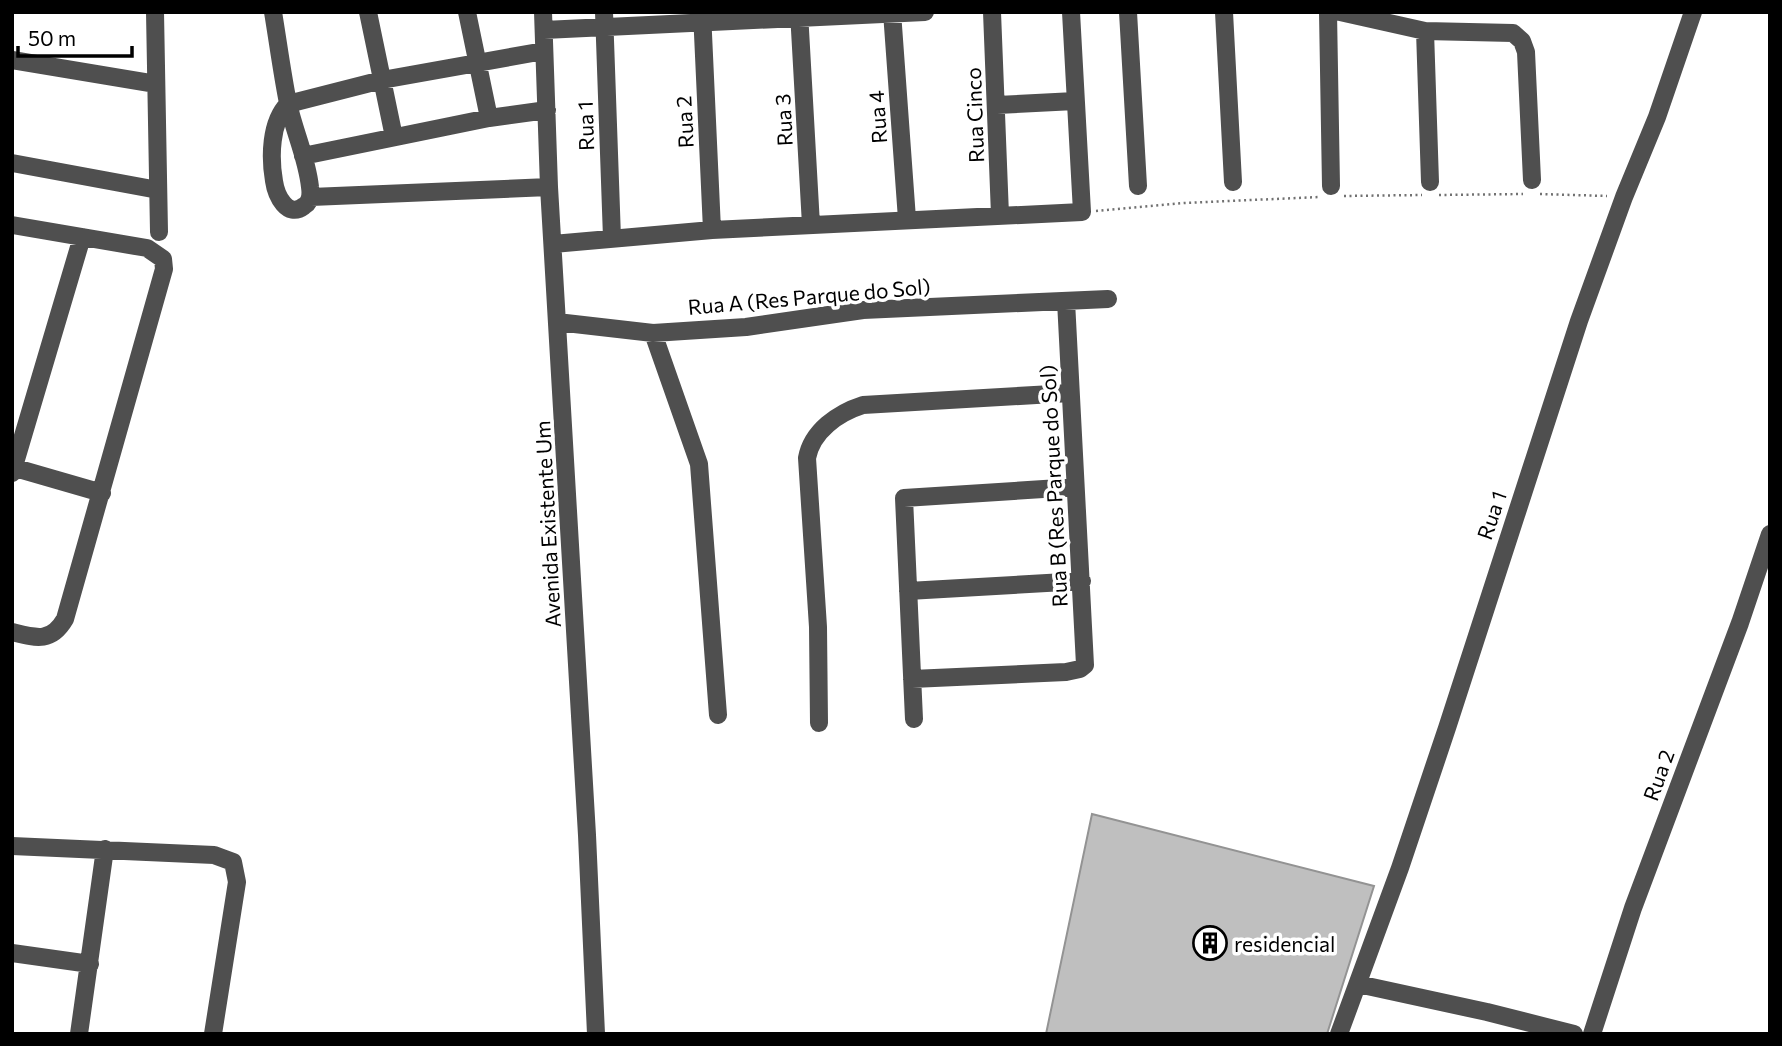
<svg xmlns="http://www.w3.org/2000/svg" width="1782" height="1046" font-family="Commissioner,sans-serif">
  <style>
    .building { fill: #bfbfbf; stroke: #939393; stroke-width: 2 }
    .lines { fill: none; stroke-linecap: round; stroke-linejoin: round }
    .path { stroke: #717171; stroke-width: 2.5; stroke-dasharray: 2 3.5; stroke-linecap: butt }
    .minor { stroke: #4f4f4f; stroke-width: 18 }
    .labels { text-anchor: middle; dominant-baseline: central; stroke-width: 7; stroke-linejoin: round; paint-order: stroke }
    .street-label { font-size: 21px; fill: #000; stroke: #fff }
    .poi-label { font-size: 21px; fill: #000; stroke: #fff; text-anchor: start }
  </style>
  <rect width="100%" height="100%" fill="#fff"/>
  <path class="building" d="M1092,814L1374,886L1327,1034H1046Z"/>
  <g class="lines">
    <path class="path" d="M1540,194L1607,196
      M1439,195L1523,194
      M1344,196L1422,195
      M1096,211L1184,203L1320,197"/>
    <path class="minor" d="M155,12L159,232
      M273,12C278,42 282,73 288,103C294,131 307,158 310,187C311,194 311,202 304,206C287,219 276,195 274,181C270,158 270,122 288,104L382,80L544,51
      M368,12L394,137
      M467,12L489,118
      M543,12L549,187L587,835L596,1034
      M604,12L612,238
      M702,12L712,230
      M799,12L811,225
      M892,12L907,219
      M992,12L1000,215
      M1128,12L1138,186
      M1224,12L1233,182
      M1328,12L1331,186
      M1340,12L1425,31L1513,33L1522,41L1526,52L1532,180
      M544,30L925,12
      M1425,31L1430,182
      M12,60L156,84
      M997,105L1075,101
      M303,156L489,118L547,110
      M12,163L158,190
      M311,197L549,187
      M12,225L147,248L163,259L164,269L65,619C51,643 36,638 12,632
      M553,244L712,230L1082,212L1071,12
      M557,322L653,333L746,327L863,310L1108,299
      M653,333L699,464L718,715
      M12,467L102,493
      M12,473L82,237
      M908,591L1082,581
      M912,679L1066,672L1080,669L1085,665L1066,301
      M914,719L904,498L1075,487
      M819,723L818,627L807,458C812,431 838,413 863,405L1070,393
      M12,846L214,855L233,862L237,882L213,1034
      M12,953L90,964
      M1358,984L1487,1012L1574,1034
      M79,1034L105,849
      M1339,1034L1400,868L1447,728L1579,321L1624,197L1657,117L1693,12
      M1592,1034L1633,908L1740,623L1770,534"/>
  </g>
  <defs>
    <g id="building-ring" transform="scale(1.75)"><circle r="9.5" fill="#fff" stroke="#000" stroke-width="1.5"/><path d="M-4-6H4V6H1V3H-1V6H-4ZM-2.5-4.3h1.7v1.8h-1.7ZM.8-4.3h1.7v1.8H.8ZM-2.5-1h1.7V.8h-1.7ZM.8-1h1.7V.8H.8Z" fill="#000"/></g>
  </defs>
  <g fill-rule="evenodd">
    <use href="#building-ring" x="1210" y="943"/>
  </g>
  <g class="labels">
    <g class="street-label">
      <text transform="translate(974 115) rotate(-92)">Rua Cinco</text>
      <text transform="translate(877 117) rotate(-94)">Rua 4</text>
      <text transform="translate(783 120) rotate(-93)">Rua 3</text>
      <text transform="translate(684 122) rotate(-93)">Rua 2</text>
      <text transform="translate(585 126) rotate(-92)">Rua 1</text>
      <text transform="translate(809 296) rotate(-5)">Rua A (Res Parque do Sol)</text>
      <text transform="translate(1053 486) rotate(-93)">Rua B (Res Parque do Sol)</text>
      <text transform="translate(1491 515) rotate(-71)">Rua 1</text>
      <text transform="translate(547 524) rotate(-93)">Avenida Existente Um</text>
      <text transform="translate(1658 775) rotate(-70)">Rua 2</text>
    </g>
    <g class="poi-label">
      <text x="1234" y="943">residencial</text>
    </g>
  </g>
  <rect width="1782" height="1046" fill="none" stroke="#000000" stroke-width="28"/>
  <path d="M18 46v10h114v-10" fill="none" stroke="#000000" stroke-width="3.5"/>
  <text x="28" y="46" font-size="21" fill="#000000" stroke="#ffffff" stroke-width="5" paint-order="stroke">50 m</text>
</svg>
